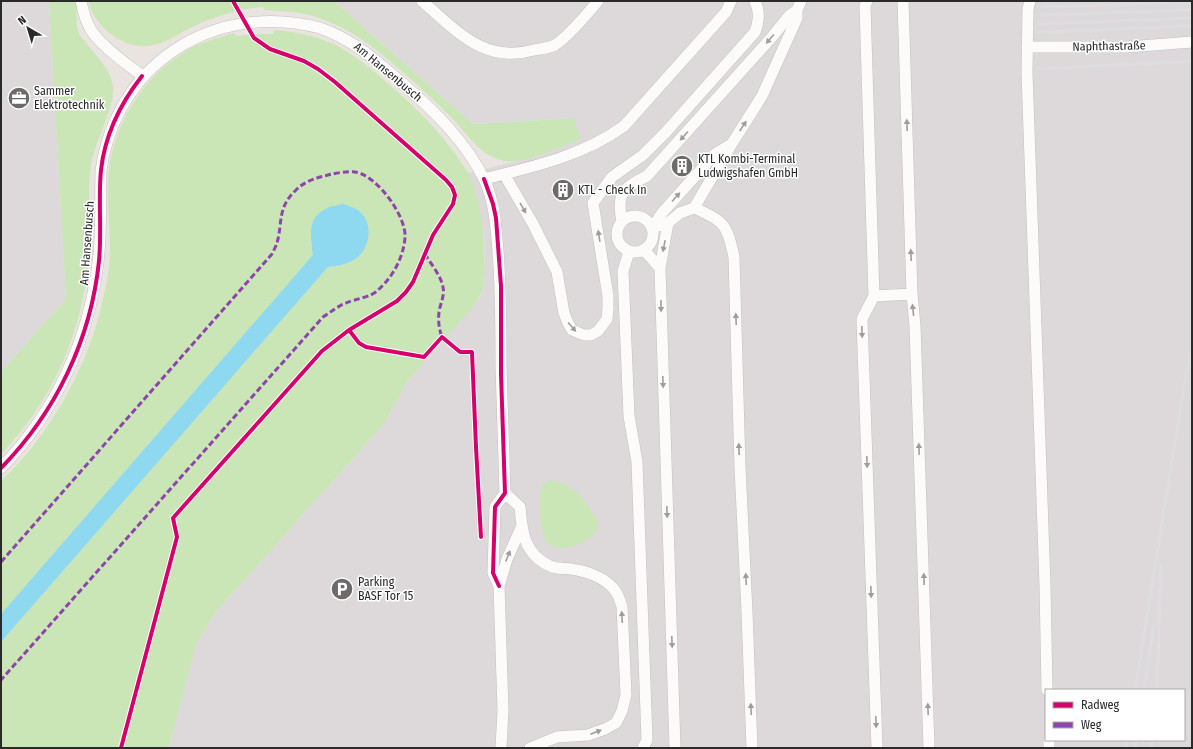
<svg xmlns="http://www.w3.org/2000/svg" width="1193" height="749" font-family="'Fira Sans Condensed',sans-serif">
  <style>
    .industrial { fill: #ddd9db; fill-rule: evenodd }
    .green { fill: #cbe6b6 }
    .water { fill: #8ed8f0 }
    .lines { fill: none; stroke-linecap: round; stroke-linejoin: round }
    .minor-casing { stroke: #c2c0c1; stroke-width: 12 }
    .minor { stroke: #fcfbfa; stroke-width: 11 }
    .rail { stroke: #dddddf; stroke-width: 3 }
    .quiet { stroke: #8e44ad; stroke-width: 3; stroke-dasharray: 6 3; stroke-linecap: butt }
    .cycleway-casing { stroke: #fff; stroke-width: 6 }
    .cycleway { stroke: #d6006c; stroke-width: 4 }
    .oneway { fill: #9e9d9c }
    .labels { text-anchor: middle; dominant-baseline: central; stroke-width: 3; stroke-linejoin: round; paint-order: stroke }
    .street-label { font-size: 12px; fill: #2a2a2a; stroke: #fff }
    .poi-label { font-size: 12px; fill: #2a2a2a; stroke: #fff; text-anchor: start }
  </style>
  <rect width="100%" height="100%" fill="#e9e4df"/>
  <path class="industrial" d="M1,1H49L66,299L1,372Z
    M334,1H1192V748H169L196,645L215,613L384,424L407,381L479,299L483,290L485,279L484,234L477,200L468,173L541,155L574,118L473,124ZM1046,690H1184V740H1046Z"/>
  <path class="green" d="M49,1H76C77,10 76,22 78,31C79,35 82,38 85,41C95,56 111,68 113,87C115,108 94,143 91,165C87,191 91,218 90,244C87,304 68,366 33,415C23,429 12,442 1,455V372L66,299Z
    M88,1H334L473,124L574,118L580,139C562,146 524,165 505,161C480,157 467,133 450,116C436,102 421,88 406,75C375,48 349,26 309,15C295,11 278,11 264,10L263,7C237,9 213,17 190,28C176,35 163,45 147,46C122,48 94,26 88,1Z
    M274,30C297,32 320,36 341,48C359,58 375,72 391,86C416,108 440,131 459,159C462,164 466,169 469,174C479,198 484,225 484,251C485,275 488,288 472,308L407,381L384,424L215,613L196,645L169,748H1V642L328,267C341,266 351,263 361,254L310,241L314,255L1,614V481C11,471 21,461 30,450C61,411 85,365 99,316C104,296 110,272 110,251C110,228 107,204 108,181C111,128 140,79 186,51C201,42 217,38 234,33L236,36L258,34H273Z
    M548,481C567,480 581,495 590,509C594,515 600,522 597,529C596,533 591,536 589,538C576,547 559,553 546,542C539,524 538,504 542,485Z"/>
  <path class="water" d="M344,204C351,207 358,208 363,215C374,229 368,253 352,261C344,265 336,266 328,267L1,642V614L313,255C308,226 310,208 344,204Z"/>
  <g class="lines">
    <g class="minor-casing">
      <path id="minor" d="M81,1C83,11 86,22 91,30C101,46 127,64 142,76
        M422,1C457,31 484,64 534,50C540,49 549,48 555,45C570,35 587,14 598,1
        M867,1L865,6L874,296L862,319L877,748
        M903,1L912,294L915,326L929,748
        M1030,1L1028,9L1027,72L1045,585L1047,690
        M1027,47H1127L1192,42
        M504,174L533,224L557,272L564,313L568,323L572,330L584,335H591L598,331L607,319L608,309V296L593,203L612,177L643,155L665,133L755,32C759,21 760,12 755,1
        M484,179C532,167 583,156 624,126L726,12L731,1
        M694,208L731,145L762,96L797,18V10L801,1
        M617 234a18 18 0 1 1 36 0a18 18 0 1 1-36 0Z
        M622,221C616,194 623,188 647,176L772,37L789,16L797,10
        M668,223L660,268L675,748
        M652,228L668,223L680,213L694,208C725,221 727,225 734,257L740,467L747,612L752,748
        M652,228L662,213L715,154L730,145
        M644,250L660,268
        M629,252L623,271L629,416L637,462L647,740L643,748
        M874,296L912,294
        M1,468C56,411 89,340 98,262C102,232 100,201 101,171C115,64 215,0 320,28C352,39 376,60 401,82C433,110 466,141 485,181C495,204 496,227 498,251C501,289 501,327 501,366C502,408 504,450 505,493L495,507L493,573L499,586
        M505,493L520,507C522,532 524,554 550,566C556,569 565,568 571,569C587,571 607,578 616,592C619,596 620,602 622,606L626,695L622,711L616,723L605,729L588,735L557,737L530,748
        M1049,740V748
        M501,748L503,710L499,586L507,559L521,528"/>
    </g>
    <use href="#minor" class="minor"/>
    <path class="rail" d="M1042,7L1192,2
      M1041,15L1192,10
      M1040,24L1192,18
      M1038,32L1192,26
      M1039,69L1192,61
      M1135,690L1185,381L1192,351
      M1144,690L1154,625
      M1157,690L1161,564
      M1126,748L1127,740
      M1135,748L1136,740
      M1151,748L1152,740"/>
    <path class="quiet" d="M425,254C431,264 441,276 443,287C445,296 440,304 439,312C438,321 439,329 442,337
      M1,562L272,254C274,250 276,246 277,243C283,221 277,208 296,190C305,181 316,178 328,175C336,173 347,171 355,172C377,175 407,217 405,238C403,259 392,278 377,291C371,297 355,299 346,303C338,306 331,312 323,317L1,680"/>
    <g class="cycleway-casing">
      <path id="cycleway" d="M484,179L493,204L496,218L501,286V374L505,493L495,507L493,573L499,586
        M349,330L359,343L366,347L424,357L442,337L460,352H472L476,447L481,537
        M1,468C56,412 91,339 99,261C102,230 98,200 101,170C105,134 120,104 142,76
        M121,748L177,537L173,518L322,351L349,330L397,301L406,292L413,282L433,235L453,204L455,195L452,187L446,180L335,82L318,69L304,61L270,49L254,38L233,1"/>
    </g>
    <use href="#cycleway" class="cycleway"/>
  </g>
  <defs><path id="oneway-solid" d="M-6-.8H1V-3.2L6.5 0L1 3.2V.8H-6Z"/></defs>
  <g class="oneway">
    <use href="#oneway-solid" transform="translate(770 39) rotate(131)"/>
    <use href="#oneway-solid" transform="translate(907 125) rotate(-92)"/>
    <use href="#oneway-solid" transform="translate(743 126) rotate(-57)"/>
    <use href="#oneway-solid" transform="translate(684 136) rotate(132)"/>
    <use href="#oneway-solid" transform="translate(676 197) rotate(-48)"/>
    <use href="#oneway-solid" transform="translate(523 208) rotate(60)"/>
    <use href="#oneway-solid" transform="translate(599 236) rotate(-99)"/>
    <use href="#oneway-solid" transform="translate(664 246) rotate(101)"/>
    <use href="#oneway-solid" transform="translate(911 255) rotate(-92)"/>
    <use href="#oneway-solid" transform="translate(661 306) rotate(89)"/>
    <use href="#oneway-solid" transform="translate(913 310) rotate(-96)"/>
    <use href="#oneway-solid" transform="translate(736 319) rotate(-92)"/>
    <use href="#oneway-solid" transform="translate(572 327) rotate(49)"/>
    <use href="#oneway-solid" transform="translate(862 332) rotate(88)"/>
    <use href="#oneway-solid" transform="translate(663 382) rotate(88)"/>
    <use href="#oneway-solid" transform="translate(739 449) rotate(-92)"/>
    <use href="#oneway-solid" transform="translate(919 449) rotate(-92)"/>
    <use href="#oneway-solid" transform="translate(867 462) rotate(88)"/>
    <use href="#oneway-solid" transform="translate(667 512) rotate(88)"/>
    <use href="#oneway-solid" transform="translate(508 556) rotate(-68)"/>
    <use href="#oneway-solid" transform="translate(746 579) rotate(-93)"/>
    <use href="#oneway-solid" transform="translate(924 579) rotate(-92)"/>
    <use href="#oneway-solid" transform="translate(871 592) rotate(88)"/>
    <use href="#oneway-solid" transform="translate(622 617) rotate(-93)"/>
    <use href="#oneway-solid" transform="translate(672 642) rotate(88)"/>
    <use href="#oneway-solid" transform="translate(751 709) rotate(-92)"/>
    <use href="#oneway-solid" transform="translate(928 709) rotate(-92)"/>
    <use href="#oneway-solid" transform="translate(876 722) rotate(88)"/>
    <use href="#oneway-solid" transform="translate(596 732) rotate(-21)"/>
  </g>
  <defs>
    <g id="office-disc" transform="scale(1.15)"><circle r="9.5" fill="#6d6b69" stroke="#fff"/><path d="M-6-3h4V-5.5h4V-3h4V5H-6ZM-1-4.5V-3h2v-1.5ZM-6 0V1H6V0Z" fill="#fff"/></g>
    <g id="building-disc" transform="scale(1.15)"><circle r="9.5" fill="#6d6b69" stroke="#fff"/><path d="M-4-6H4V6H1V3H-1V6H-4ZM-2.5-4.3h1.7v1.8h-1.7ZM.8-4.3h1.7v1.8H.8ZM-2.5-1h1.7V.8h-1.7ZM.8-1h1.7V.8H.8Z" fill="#fff"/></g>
    <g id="parking-disc" transform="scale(1.15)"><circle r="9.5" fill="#6d6b69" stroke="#fff"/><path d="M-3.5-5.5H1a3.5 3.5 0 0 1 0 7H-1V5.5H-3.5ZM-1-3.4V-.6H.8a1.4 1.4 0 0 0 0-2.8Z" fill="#fff"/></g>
  </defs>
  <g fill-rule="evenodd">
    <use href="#office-disc" x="19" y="98"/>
    <use href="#building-disc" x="682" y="166"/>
    <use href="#building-disc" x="563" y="190"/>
    <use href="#parking-disc" x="342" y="589"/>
  </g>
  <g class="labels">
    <g class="street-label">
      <text transform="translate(1109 46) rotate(-1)">Naphthastraße</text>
      <text transform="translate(388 72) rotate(40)">Am Hansenbusch</text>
      <text transform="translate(87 243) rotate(-86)">Am Hansenbusch</text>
    </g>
    <g class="poi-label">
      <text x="34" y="91">Sammer<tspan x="34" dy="14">Elektrotechnik</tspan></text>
      <text x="698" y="159">KTL Kombi-Terminal<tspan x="698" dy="14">Ludwigshafen GmbH</tspan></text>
      <text x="578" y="190">KTL - Check In</text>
      <text x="358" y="582">Parking<tspan x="358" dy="14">BASF Tor 15</tspan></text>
    </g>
  </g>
  <rect width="1193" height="749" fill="none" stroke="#2a2a2a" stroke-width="4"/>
  <rect x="1045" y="689" width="140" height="52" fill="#ffffff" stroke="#aaaaaa"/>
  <rect x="1053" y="702" width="20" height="6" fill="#d6006c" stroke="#aaaaaa"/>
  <text x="1081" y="709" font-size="12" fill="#2a2a2a">Radweg</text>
  <rect x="1053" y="722" width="20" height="6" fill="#8e44ad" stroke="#aaaaaa"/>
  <text x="1081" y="729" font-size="12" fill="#2a2a2a">Weg</text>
  <g transform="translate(28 28) rotate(322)" stroke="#ffffff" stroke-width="3" paint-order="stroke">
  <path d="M0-3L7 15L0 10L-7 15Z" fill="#2a2a2a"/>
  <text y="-6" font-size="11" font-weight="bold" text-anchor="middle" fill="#2a2a2a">N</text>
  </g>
</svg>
